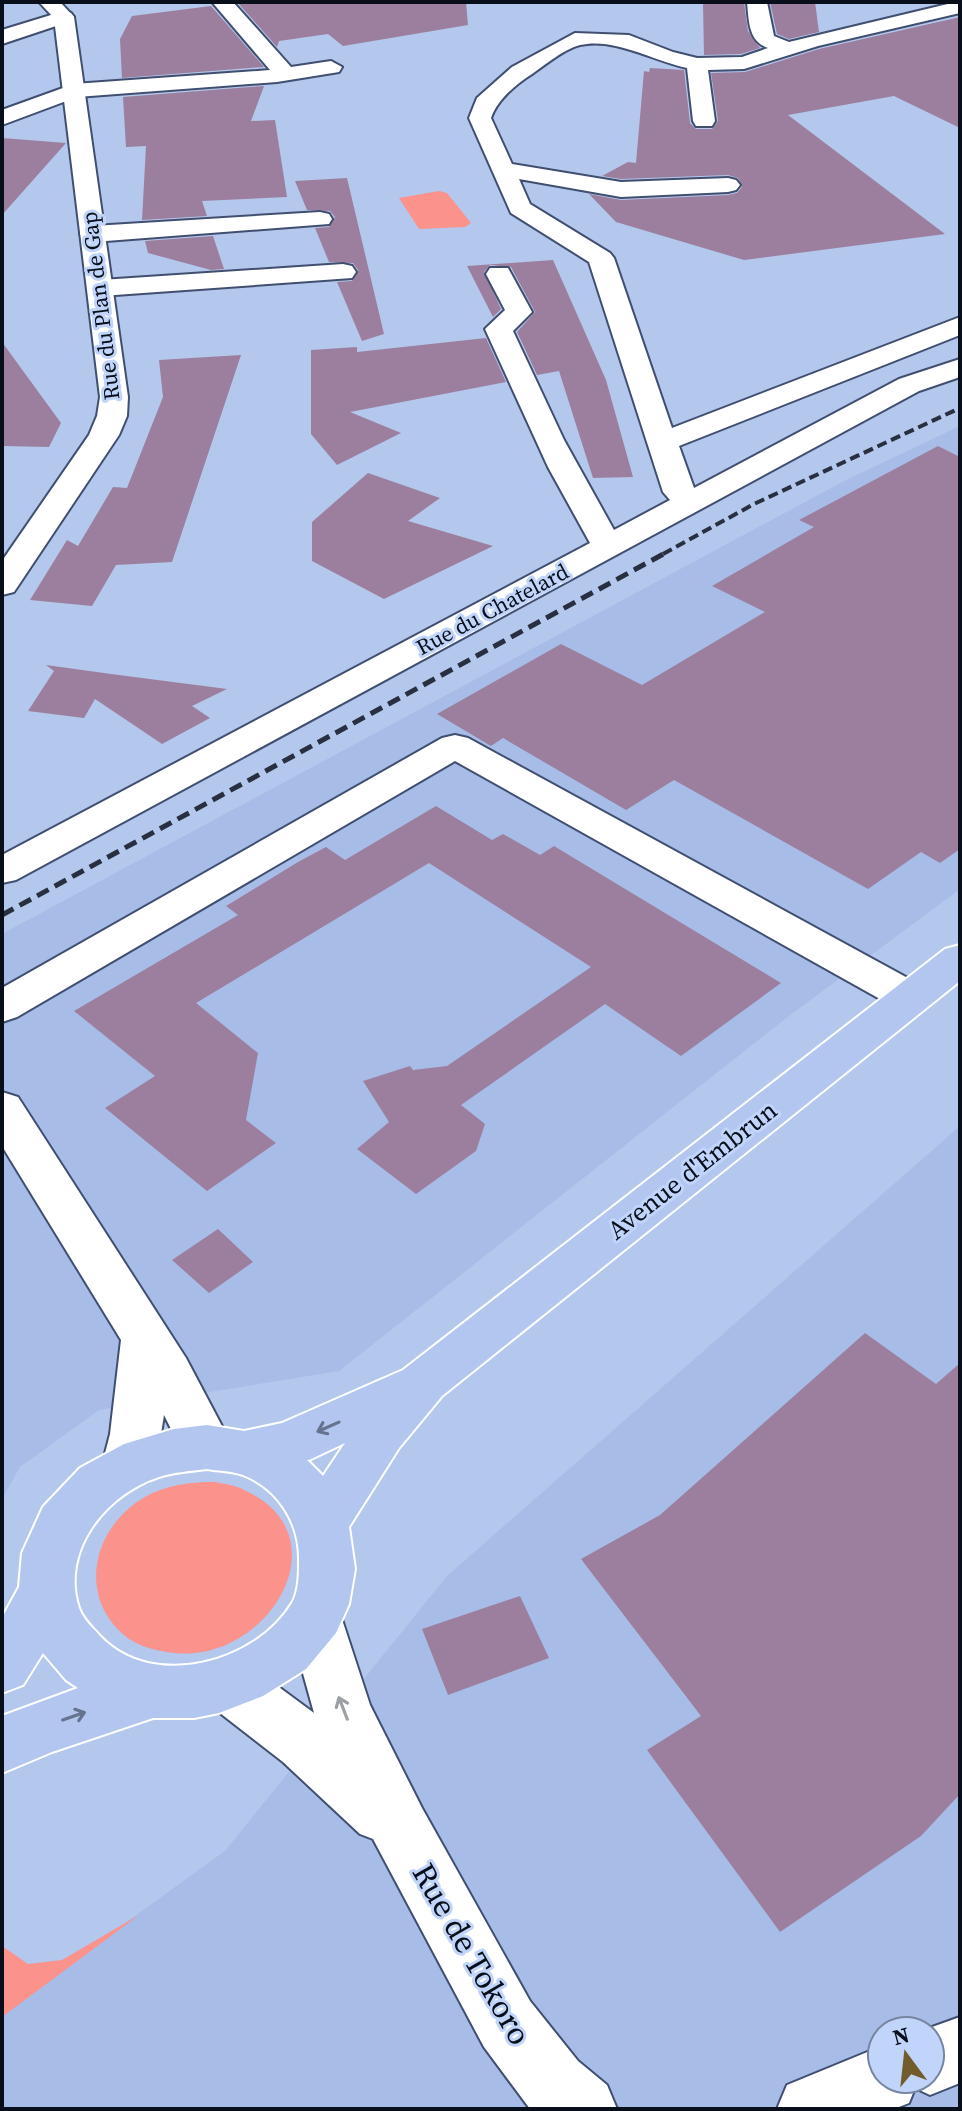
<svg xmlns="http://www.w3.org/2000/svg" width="962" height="2111" font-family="'Source Serif 4',serif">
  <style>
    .built { fill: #a7bde8; fill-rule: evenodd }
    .green { fill: #fb928c }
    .building { fill: #9c7f9e }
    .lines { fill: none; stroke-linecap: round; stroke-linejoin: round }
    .street-casing { stroke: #404f6f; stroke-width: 4 }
    .secondary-casing { stroke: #404f6f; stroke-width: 4 }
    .primary-casing { stroke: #fff; stroke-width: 4 }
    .street { fill: #fff; fill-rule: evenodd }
    .secondary { fill: #fff; fill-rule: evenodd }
    .primary { fill: #b2c6ef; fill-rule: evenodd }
    .rail-far1 { stroke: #272f40; stroke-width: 4; stroke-dasharray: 10 5; stroke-linecap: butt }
    .rail { stroke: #272f40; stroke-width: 5; stroke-dasharray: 13 7; stroke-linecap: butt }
    .oneway { stroke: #66738f }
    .oneway2 { stroke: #9c9fa3 }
    .labels { text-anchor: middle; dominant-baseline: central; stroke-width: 6; stroke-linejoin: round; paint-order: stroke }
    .far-street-label { font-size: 22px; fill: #080e1a; stroke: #c1d4f9 }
    .street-label { font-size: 26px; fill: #080e1a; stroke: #c1d4f9 }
    .near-street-label { font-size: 32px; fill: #080e1a; stroke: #c1d4f9 }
  </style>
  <rect width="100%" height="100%" fill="#b4c7ec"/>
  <path class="built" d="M960,426V889L785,1019L339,1371L99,1410L20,1467L2,1499V934L846,480Z
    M960,1126V2109H2V2012L225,1851L447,1576ZM882,2031H930V2079H882Z"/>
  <path class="green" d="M439,191L447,193L471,223L465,227L419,229L399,198Z
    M215,1482C224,1484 236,1485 244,1490C346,1536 267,1663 175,1653C157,1651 138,1647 124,1635C73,1591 97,1517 155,1492C175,1484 193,1482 215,1482Z
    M139,1915L2,2017V1946L28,1964L62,1960Z"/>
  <path class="building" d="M466,2L468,25L343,46L328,34L279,41L277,47L238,3Z
    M708,2H744L748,31L760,48L741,54L704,55L703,4Z
    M770,2H815L819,32L789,39L777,34Z
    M211,6L264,67L122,78L120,39L132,16Z
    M960,17V128L894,96L788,115L945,234L744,260L616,222L589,194L621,200L728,195L737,193L742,187L738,178L728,175L621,179L602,176L628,162L636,163L644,71L649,72L650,68L684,70L690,123L696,129H712L718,121L711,73L745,72L819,49Z
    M264,86L251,121L275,120L287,197L202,201L207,216L142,220L146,146L126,147L123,97Z
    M2,138L66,143L2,215Z
    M347,178L384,334L362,341L337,282L352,281L358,270L353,263L329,262L315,228L329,227L335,217L330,211L307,210L295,181Z
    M213,236L224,269L211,270L148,253L145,241Z
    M553,260L606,380L633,477L593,478L559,371L537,375L517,332L535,312L511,267L490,265L484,272L501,309L493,317L467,266Z
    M486,338L506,382L350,412L401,433L337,465L311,434V350L357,347V352Z
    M2,342L61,423L49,447L2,446Z
    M241,355L172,562L116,565L92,606L30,600L67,540L78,546L113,487L127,488L163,397L159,360Z
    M938,446L960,457V849L940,863L921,852L868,889L674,780L626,810L503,738L491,746L437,714L561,644L642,685L765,612L712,586L814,527L799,520Z
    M368,473L440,498L408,521L493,546L384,599L312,561V522Z
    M46,665L111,674L227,689L192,706L210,718L162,744L95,699L84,718L28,711L54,671Z
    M436,806L492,840L503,834L540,855L554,846L781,983L681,1056L605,1004L461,1105L485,1124L476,1151L416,1194L357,1149L389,1122L363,1081L410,1066L413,1070L447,1066L591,967L429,863L196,1003L258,1053L246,1120L276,1143L207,1191L105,1108L155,1076L74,1011L238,915L226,906L298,862L326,847L345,860Z
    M218,1229L253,1262L209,1293L172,1260Z
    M865,1333L936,1384L960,1363V1794L921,1836L780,1932L647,1750L701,1716L581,1559L660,1515Z
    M520,1596L549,1658L448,1695L422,1629Z"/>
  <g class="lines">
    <g class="street-casing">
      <path id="street" d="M212,2H233L291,67L331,61L342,67L339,72L277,82L77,97L2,125V110L74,84L270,70Z
        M747,2H767L774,36L789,42L956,2H960V13L818,46L744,69L708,70L715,121L712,126H696L693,121L687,68C654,61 614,37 580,45C564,49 545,65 532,74C516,84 497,100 491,118L512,164L621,182L728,178L736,180L740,185L736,190L728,192L621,197L519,179L530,204L610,253L614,258L672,428L960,317V335L679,446L694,488L899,379L960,359V377L919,391L16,880L2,883V855L590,543L548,467L485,329L505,310L486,274L490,268H508L532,312L513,331L564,440L614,530L670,500L663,492L589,262L511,213L469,118L477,98L512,67L575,33L629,35L673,52L697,58L742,57L768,48C748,41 749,21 747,2Z
        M64,11L71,13L74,17L71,21L2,44V30Z
        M320,212L329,214L332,219L329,224L93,242L84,239L80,234L84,229L93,226Z
        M343,264L352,266L356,272L352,278L101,296L92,294L88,288L92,282L101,280Z
        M455,735L468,738L926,988L932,998L926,1008L911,1012L896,1008L455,761L17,1017L2,1022V988L442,738Z
        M315,1590L335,1598L370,1705L422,1808L530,2001L578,2061L607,2085L617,2109H530L484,2047L373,1839L360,1834L283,1762L207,1703L199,1684L207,1665L228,1657L249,1665L314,1713L287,1616L295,1598Z
        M960,2017V2083L930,2095L915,2088L909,2103L894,2109H777L787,2085L882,2046V2079H930V2031H921Z"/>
    </g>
    <g class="secondary-casing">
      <path id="secondary" d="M39,2H60L74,17L128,397L127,416L119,435L14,592L2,595V561L89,435L97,416L100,397L54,18Z
        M2,1092L18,1097L186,1358L233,1447L226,1463L207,1469L188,1463L164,1415L156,1465L148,1481L129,1488L110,1481L102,1465L110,1434L121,1340L2,1146Z"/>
    </g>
    <g class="primary-casing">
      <path id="primary" d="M960,945V981L442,1396L399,1448L349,1527L355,1569L349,1604L336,1633L306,1669L263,1696L219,1713L194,1718H153L52,1752L2,1773V1716L78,1688L66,1680L43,1653L23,1685L2,1693V1618L19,1587L22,1553L43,1507L80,1468L124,1444L174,1429L207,1425L244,1431L282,1423L403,1370L945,949ZM345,1443L323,1476L307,1460H309ZM207,1469C219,1471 232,1471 243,1475C279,1489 300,1524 299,1561C299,1574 299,1591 292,1603C256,1663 153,1691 101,1637C93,1628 83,1620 79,1608C60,1551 106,1494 159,1477C174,1472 191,1471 207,1469Z"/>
    </g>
    <use href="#street" class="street"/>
    <use href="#secondary" class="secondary"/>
    <use href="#primary" class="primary"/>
    <path class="rail-far1" d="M663,554L754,504L960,408"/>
    <path class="rail" d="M2,915L667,552"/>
  </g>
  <defs><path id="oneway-shaft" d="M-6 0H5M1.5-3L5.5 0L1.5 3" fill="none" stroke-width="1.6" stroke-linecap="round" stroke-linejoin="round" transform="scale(2)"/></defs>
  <g class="oneway">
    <use href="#oneway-shaft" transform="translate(328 1427) rotate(156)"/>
    <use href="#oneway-shaft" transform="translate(74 1716) rotate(-19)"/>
  </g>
  <use class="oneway2" href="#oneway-shaft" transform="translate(343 1708) rotate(-111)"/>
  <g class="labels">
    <g class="far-street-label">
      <text transform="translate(100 306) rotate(-97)">Rue du Plan de Gap</text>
      <text transform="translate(492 609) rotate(-28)">Rue du Chatelard</text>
    </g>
    <g class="street-label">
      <text transform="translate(692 1170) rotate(-38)">Avenue d'Embrun</text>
    </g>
    <g class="near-street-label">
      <text transform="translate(472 1954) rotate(60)">Rue de Tokoro</text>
    </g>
  </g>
  <rect width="962" height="2111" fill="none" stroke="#080e1a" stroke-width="8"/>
  <g transform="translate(906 2055) rotate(345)"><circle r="38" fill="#c1d4f9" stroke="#7785a0" stroke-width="2"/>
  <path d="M0-6L14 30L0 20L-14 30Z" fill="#735c2c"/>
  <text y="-12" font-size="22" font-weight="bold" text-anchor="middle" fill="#080e1a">N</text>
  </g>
</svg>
